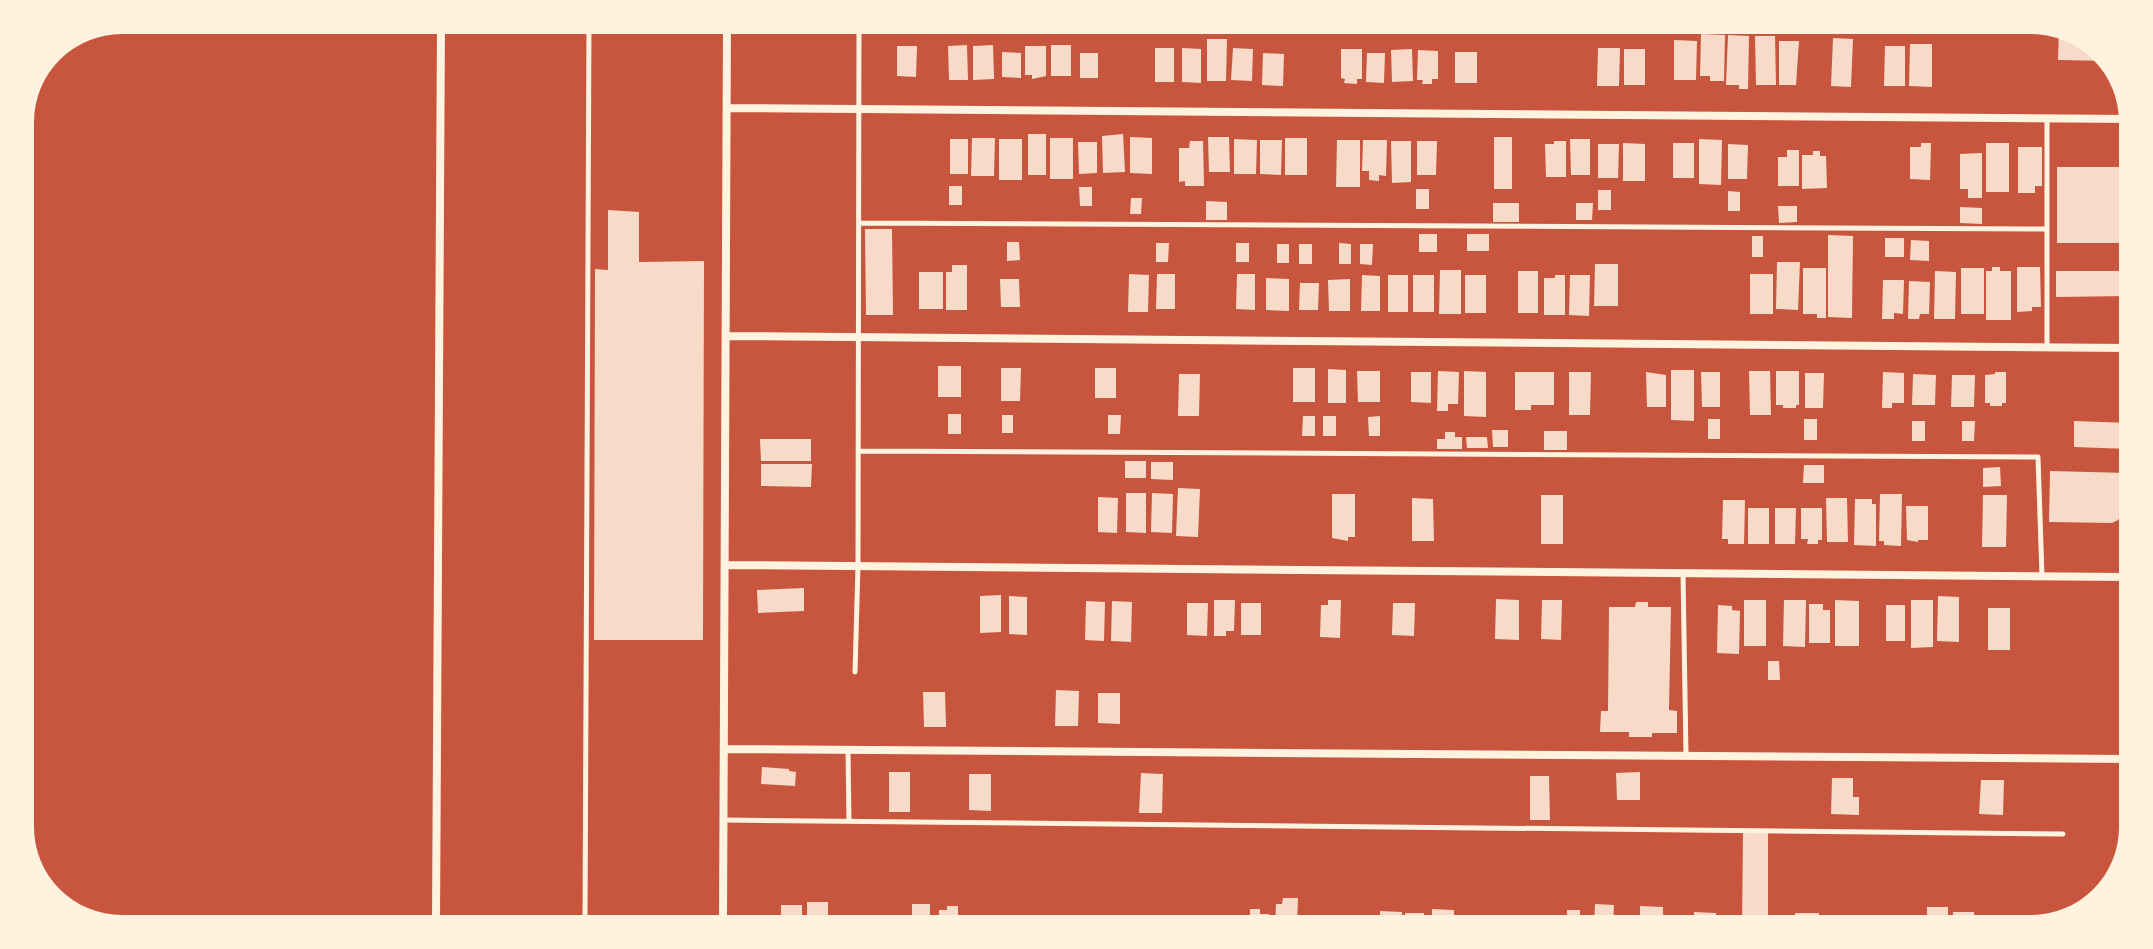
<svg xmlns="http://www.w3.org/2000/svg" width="2153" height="949" font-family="Overpass,sans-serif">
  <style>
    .building { fill: #f7dbc8 }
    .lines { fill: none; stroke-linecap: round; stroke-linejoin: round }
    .service { stroke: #fff3e0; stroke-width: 5 }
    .minor { stroke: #fff3e0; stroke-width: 8 }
  </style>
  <rect width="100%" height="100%" fill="#c8553d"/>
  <path class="building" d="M2059,28H2070L2111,61L2058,60Z
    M1701,34L1725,35L1724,81H1710V76H1700Z
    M1728,35L1749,36L1748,89H1739V85H1726Z
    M1755,36H1775L1776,85H1756Z
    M1833,38L1853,39L1851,87L1831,86Z
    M1207,39H1227L1226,81H1207Z
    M1674,40L1697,41L1696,80H1674Z
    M1779,41H1799L1796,85H1779Z
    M1910,44H1932V87L1909,86Z
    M967,45L968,80H949L948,46Z
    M993,45L994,79L973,80V46Z
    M1051,45H1071V76H1051Z
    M897,46H917L916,77L897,76Z
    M1025,46H1046V76L1032,79V75H1025Z
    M1885,46H1905V86H1884Z
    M1155,48H1174V82H1155Z
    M1182,48L1201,49V83L1182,82Z
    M1233,48L1253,49L1252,81L1231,80Z
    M1598,48H1620L1619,86H1597Z
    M1341,49H1362V79H1357V84L1344,83L1345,79L1341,78Z
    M1412,49L1413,81L1392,82L1391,50Z
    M1624,49H1645V85H1624Z
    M1418,50L1438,51V79H1432V84H1422L1423,80H1417Z
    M1002,52L1021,53V78L1002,77Z
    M1455,52H1477V83H1455Z
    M1080,53H1098V78H1080Z
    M1263,53L1284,54L1283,86L1262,85Z
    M1367,53H1385L1384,83L1366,82Z
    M1028,134H1046V175H1028Z
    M1123,134L1125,172L1103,173L1102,136Z
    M1130,137L1152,138V174L1130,173Z
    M1208,137H1229L1230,172H1209Z
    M1494,137H1512V189H1494Z
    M972,138H995L994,176H971Z
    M1050,138H1073V179H1050Z
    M1285,138H1307V175H1285Z
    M950,139H968V174H950Z
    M999,139H1022V180H999Z
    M1234,139L1257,140L1256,174H1234Z
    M1570,139H1590V175H1571Z
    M1699,139L1722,140L1721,185L1699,184Z
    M1260,140H1282L1281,175L1260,174Z
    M1337,140H1360V187H1336Z
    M1363,140H1387L1386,176L1379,175V181L1369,180V171H1362Z
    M1190,141H1203L1204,186H1185V181L1179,182V148H1189Z
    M1391,141H1411V182L1392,183Z
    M1417,141H1437L1436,175H1417Z
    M1554,141H1566V177H1546L1545,144H1554Z
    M1078,142H1097V173L1079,174Z
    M1623,143L1645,144V181H1623Z
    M1673,143H1694V178H1673Z
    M1921,143H1931L1930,180L1910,179V147H1921Z
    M1986,143H2009V192H1986Z
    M1598,144H1619L1618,178H1598Z
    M1728,144L1748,145L1747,179H1728Z
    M2018,147H2042V186H2035V193H2018Z
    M1787,150H1799V186H1778V157H1787Z
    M1813,151H1820V156H1826L1827,188L1802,189V155H1813Z
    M1982,153V198H1968V189H1960V154Z
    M2057,167H2132L2131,243H2057Z
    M949,186H962V205H949Z
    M1079,187H1092V206H1080Z
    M1416,189H1429V209H1416Z
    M1598,190H1611V210H1598Z
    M1728,191L1740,192V211H1728Z
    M1131,198H1142L1141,214H1130Z
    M1206,201L1227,202V220H1206Z
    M1493,203H1519V222H1493Z
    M1576,203H1593L1592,220H1576Z
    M1778,206H1797V222L1779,223Z
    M1960,207L1982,208V224L1960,223Z
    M608,210L639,212V262L704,261L703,640H594L595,269L608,270Z
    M865,229H892L893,315H866Z
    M1419,234H1437V252H1419Z
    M1467,234H1489V251H1467Z
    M1828,235L1853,236L1852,318L1828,317Z
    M1752,236H1763V257H1752Z
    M1885,238H1904V257H1885Z
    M1911,240L1929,241V261L1910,260Z
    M1007,242H1019L1020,260L1007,261Z
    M1156,243H1169L1168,262H1156Z
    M1236,243H1249V262H1236Z
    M1339,243L1351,244V264H1339Z
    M1277,244H1289V263H1277Z
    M1299,244H1312V264H1299Z
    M1360,244H1373L1372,265L1360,264Z
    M1777,262H1800L1798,310L1776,309Z
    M1595,264H1618V306H1594Z
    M952,265H967V310H946V272H952Z
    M1992,267H2000V271H2011V320H1986V271H1992Z
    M2017,267H2040L2041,307H2032V311L2017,312Z
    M1803,268H1826V318H1817V314H1803Z
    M1961,268H1984V314H1961Z
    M1440,270H1461V314H1439Z
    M1518,271H1538V313H1518Z
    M1935,271L1956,272L1955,319H1934Z
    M2056,271H2131V296L2056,297Z
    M919,272H943V309H919Z
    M1129,274L1149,275L1148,312H1128Z
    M1157,274H1175V309H1156Z
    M1237,274H1255V310L1236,309Z
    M1750,274H1773V314H1750Z
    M1362,275L1380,276V311H1361Z
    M1388,275H1408V312H1388Z
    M1413,275H1434V312H1413Z
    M1465,275H1486V313H1465Z
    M1555,275H1565V315H1544V278H1555Z
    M1570,275H1590L1589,316L1569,315Z
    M1266,278L1289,279V311L1266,310Z
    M1000,279H1019L1020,307H1001Z
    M1350,279V311H1329L1328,280Z
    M1883,280H1904L1903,314L1894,313V319H1882Z
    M1909,281L1930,282L1929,314H1920L1919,319H1908Z
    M1300,283H1319L1318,310H1299Z
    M938,366H961V397H938Z
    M1001,368H1021L1020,401H1001Z
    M1095,368H1116V398H1095Z
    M1293,368H1315V402H1293Z
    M1328,369L1346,370V403H1328Z
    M1671,370H1694V421L1671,420Z
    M1357,371H1380V402H1358Z
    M1438,371L1459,372L1458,404H1448V411H1437Z
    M1464,371L1486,372V417L1464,416Z
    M1749,371H1770L1771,415H1750Z
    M1776,371H1799V405H1796V408H1783V405H1776Z
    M1411,372H1431V403L1411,402Z
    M1515,372H1554V405H1531V410H1515Z
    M1569,372H1591L1590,415H1569Z
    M1646,372L1666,375V407H1647Z
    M1701,372H1720V407H1702Z
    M1883,372L1904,373V403H1892V408H1882Z
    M1995,372H2006V403H2002V406H1990V403H1985V375L1995,374Z
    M1805,373H1824L1823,408H1805Z
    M1179,374H1200L1199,416H1178Z
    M1913,374L1936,375L1935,405H1912Z
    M1952,375H1975L1974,407H1951Z
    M948,414H961V434H948Z
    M1002,415H1013V433H1002Z
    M1108,415H1121L1120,434H1108Z
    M1303,416H1315V436H1302Z
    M1323,416H1336V436H1323Z
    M1380,416V436H1369L1368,417Z
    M1708,419H1720V439H1708Z
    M1804,419H1817V440H1804Z
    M1912,421H1925V441H1912Z
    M1962,421H1975L1974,441H1962Z
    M2074,421L2130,423L2129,449L2074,447Z
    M1492,430H1508V447H1493Z
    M1544,431H1567V450H1544Z
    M1445,432H1455V437H1462V449H1437V439H1445Z
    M1466,437H1487L1488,448H1467Z
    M760,439H811V461H761Z
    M1125,461H1146V478H1125Z
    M1151,462H1173V480L1151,479Z
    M761,464H812L811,487L761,486Z
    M1804,465H1824V483H1803Z
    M2000,467L2001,486L1983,487V468Z
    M2050,471L2129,473V501H2122V513L2118,520L2112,523L2049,522Z
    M1178,488L1200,489L1198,537L1176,536Z
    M1126,493H1146V533L1126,532Z
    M1152,493L1173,494L1172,533L1151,532Z
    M1332,494H1355V537H1348V541L1332,538Z
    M1880,494H1902L1901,546L1884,545V541H1879Z
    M1541,495H1563V544H1541Z
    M1983,495H2007L2006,547H1982Z
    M1098,497L1118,498L1117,533L1098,532Z
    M1412,498L1433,499L1434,541H1412Z
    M1826,498H1847L1848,542H1827Z
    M1855,499H1872V504H1876V546L1854,545Z
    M1723,500H1745L1744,544H1728V539H1722Z
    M1906,506H1928V540H1918V542L1907,540Z
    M1748,508H1769V544H1748Z
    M1775,508H1796L1795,544H1775Z
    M1801,508H1822V540H1818V544H1807L1808,539H1801Z
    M804,588V611L758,613L757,590Z
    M1001,595V632L980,633V596Z
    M1009,596L1027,597V635L1009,634Z
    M1938,596L1959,597V642L1937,641Z
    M1496,599L1519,600V640L1495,639Z
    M1214,600H1235L1234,631H1226V636H1214Z
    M1328,600H1341L1340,638L1320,637L1321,605H1328Z
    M1542,600H1562L1561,640L1541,639Z
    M1744,600H1766V646H1744Z
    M1784,600H1806L1805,647L1783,646Z
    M1835,600L1859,601V646H1835Z
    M1911,600H1933V647L1911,648Z
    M1086,601L1105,602L1104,641L1085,640Z
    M1112,601L1132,602L1131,642L1111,641Z
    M1636,602H1648V607H1671L1669,710L1677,711V733H1652V737H1629V732H1600L1601,711H1608L1609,607H1635Z
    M1187,603H1208L1207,636L1187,635Z
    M1241,603H1261V635H1241Z
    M1393,603H1415L1414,636L1392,635Z
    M1809,604H1823V610H1830V643H1809Z
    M1718,605L1732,606V610L1740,611L1739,654L1717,653Z
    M1886,605H1905V641H1886Z
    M1988,608H2010V650H1988Z
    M1768,661H1779L1780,680H1768Z
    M1056,690L1079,691L1078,726H1055Z
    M923,692H945L946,727H924Z
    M1098,693H1120V724L1098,723Z
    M762,767L789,769V771L796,772L795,786L761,784Z
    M889,772H910V812H889Z
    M1640,772V800H1617L1616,773Z
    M1141,773L1163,774L1162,813H1139Z
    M969,774H991V811L969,810Z
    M1530,776H1549L1550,820H1530Z
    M1832,778H1853V797H1859V815L1831,814Z
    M1981,780H2004L2003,815L1979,814Z
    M1743,833H1768V928H1742Z
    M1283,898H1298L1297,926H1275L1276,904H1282Z
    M807,902H828V924H807Z
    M912,904H930V925L912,924Z
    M1595,904L1614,905L1613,927H1594Z
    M781,905H802V924H781Z
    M947,906H958V925H939V910H947Z
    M1640,906L1663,907V927H1640Z
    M1927,907H1948V929H1927Z
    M1250,909H1260V914H1269V926H1250Z
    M1432,909L1454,910V927H1432Z
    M1567,910H1580V927H1562V915H1567Z
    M1380,911L1402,912V926H1380Z
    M1694,912L1716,913V928H1694Z
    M1953,912H1974L1975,929H1954Z
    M1405,913H1424V927L1405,926Z
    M1795,913H1819V928H1795Z
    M1327,915H1348V926H1327Z
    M1354,915H1374V926H1354Z"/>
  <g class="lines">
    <path class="service" d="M859,223L2047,229
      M2047,347V118
      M858,451L2038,457L2042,576
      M1683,573L1686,755
      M855,672L858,566L859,23
      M848,750L849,821
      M724,820L2063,834
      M585,923L589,22"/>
    <path class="minor" d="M727,108L2133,119
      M726,336L2130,348
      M725,565L2128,577
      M724,749L2126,759
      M436,922L441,21
      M723,924L727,22"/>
  </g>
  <path d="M0 0H2153V949H0ZM122 34H2031A88 88 0 0 1 2119 122V827A88 88 0 0 1 2031 915H122A88 88 0 0 1 34 827V122A88 88 0 0 1 122 34Z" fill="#fff3e0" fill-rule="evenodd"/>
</svg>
